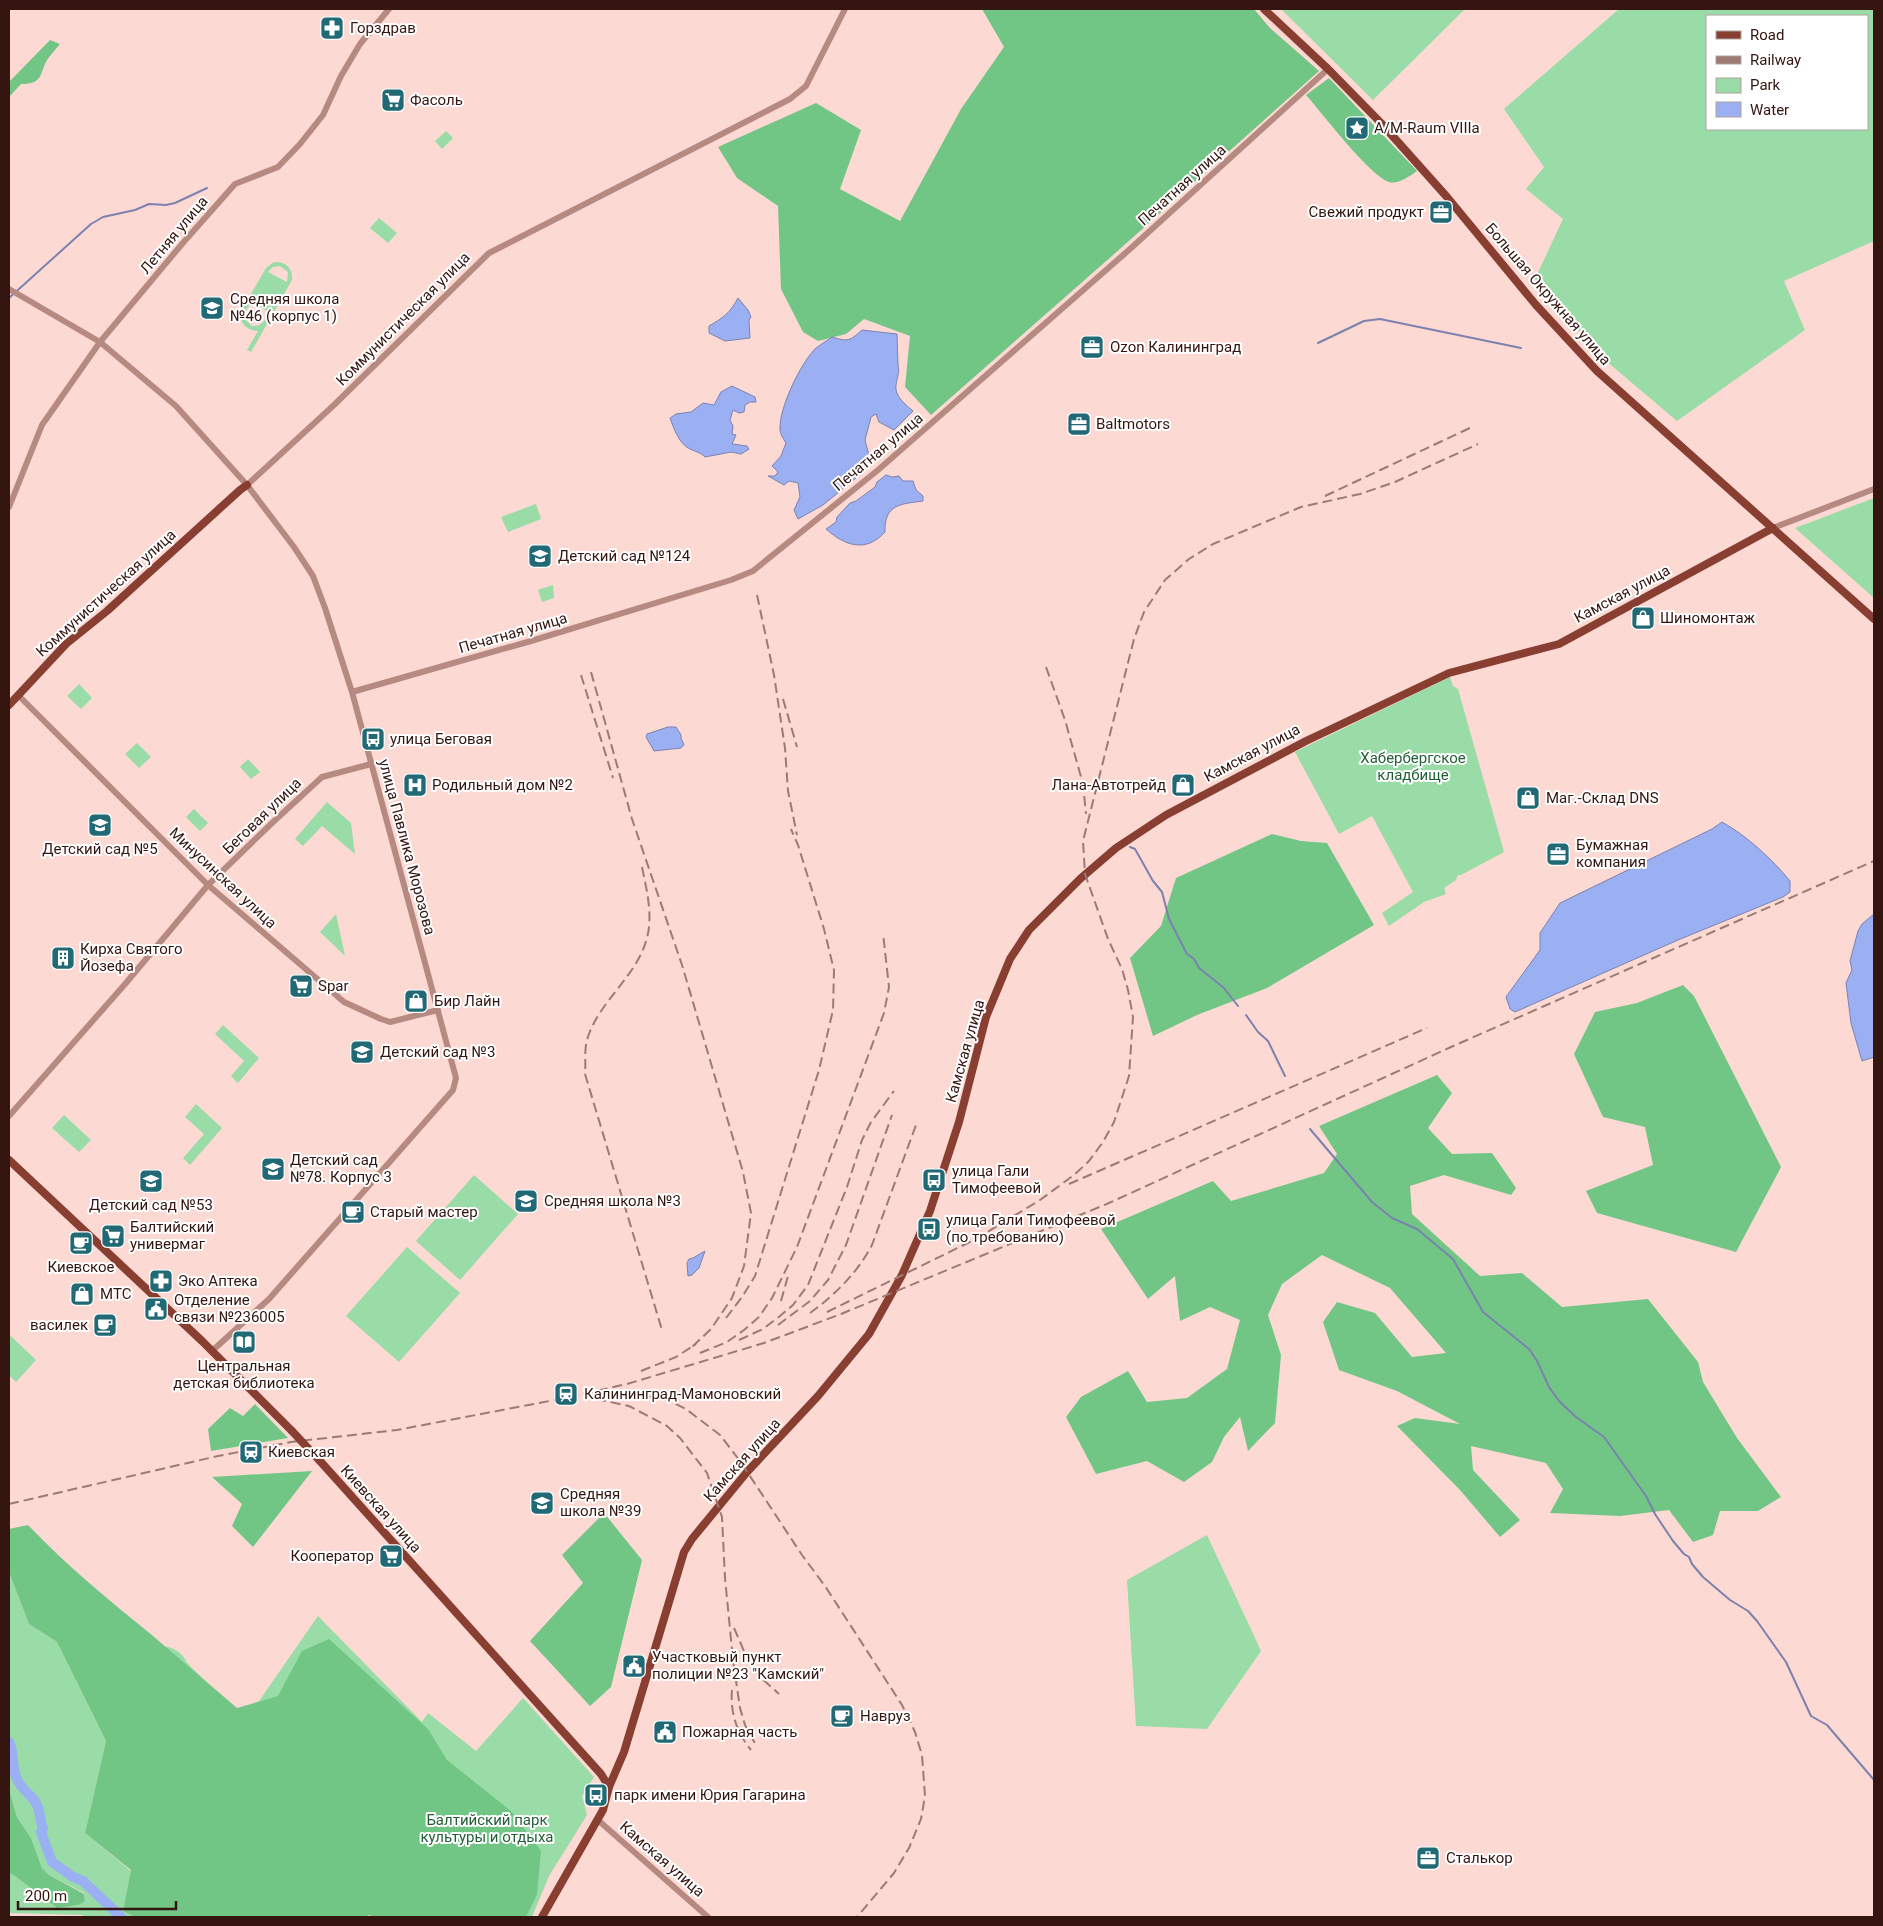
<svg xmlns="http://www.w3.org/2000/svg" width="1883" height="1926" font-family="Roboto,sans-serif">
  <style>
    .green { fill: #99dca8; fill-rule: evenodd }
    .forest { fill: #71c686 }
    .water { fill: #9bb0f3; stroke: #7c82af }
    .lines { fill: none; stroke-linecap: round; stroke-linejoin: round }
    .stream { stroke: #7c82af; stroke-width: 2 }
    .river { stroke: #9bb0f3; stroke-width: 10 }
    .minor { stroke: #b68a81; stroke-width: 6 }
    .major { stroke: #893e32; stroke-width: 8 }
    .rail { stroke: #9c7b75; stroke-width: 2; stroke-dasharray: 10 5; stroke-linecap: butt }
    .major-bridge { stroke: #893e32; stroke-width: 8 }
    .labels { text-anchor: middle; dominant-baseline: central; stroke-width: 4; stroke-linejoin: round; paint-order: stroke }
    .poi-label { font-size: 15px; fill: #341510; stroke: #fff; text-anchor: start }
    .street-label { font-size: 15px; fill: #341510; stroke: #fff }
    .park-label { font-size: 15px; fill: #235f36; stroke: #fff }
  </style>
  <rect width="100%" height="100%" fill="#fcd9d2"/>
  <path class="green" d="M1281,9H1465L1373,100Z
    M1619,9H1871L1874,12V241L1784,281L1805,330L1677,421L1599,355L1535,279L1563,219L1526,189L1544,167L1504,109ZM1707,16H1867V129H1707Z
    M446,131L453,138L442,149L435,141Z
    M379,218L397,233L388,243L370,228Z
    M274,262C286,261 293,269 292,280L251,352L247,350L258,331C246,330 239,323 241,311L266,268ZM280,266L288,272L287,282L268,272L273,267ZM251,302L269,312C265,320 262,327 252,326L245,319V312Z
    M1874,498V598L1795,528Z
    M536,504L541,519L508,532L501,517Z
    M553,585L554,598L542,602L538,590Z
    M1450,677L1453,686L1458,689L1504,852L1461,875H1458L1456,880L1444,888L1446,894L1424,902L1389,926L1382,913L1413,892L1372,816L1339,834L1295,752Z
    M79,684L92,698L81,709L67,696Z
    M137,743L151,757L139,768L125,754Z
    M248,759L260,772L251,779L240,767Z
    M327,802L351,823L355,854L322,826L303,846L295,839Z
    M194,809L208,823L200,831L186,817Z
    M336,914L345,956L320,932Z
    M223,1025L259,1058L238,1083L231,1076L244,1061L215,1034Z
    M196,1104L222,1128L190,1165L183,1158L204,1134L185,1117Z
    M64,1115L91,1140L79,1152L52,1128Z
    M474,1175L518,1214L460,1280L416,1241Z
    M407,1247L460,1293L399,1362L346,1316Z
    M11,1336L36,1360L16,1382L9,1375V1339Z
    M1207,1535L1261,1651L1207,1729L1136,1726L1127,1580Z
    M9,1572L29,1624L57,1642L106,1741L85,1833L131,1871L123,1911L135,1917H84L82,1915L9,1913V1873L15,1876L57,1908L79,1905L85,1900L84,1893L49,1875L42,1868L31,1838L17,1817L9,1789Z
    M318,1616L422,1722L428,1713L476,1751L523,1698L594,1777L582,1796L587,1815L549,1876L532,1917H472L162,1647C172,1645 184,1654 187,1663L236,1711L250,1714Z"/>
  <path class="forest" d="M982,9H1254L1269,27L1319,71L1121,248L931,415L905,387L910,336L864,319L846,334L818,341L803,332L781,289L778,206L737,178L718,147L816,103L861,130L840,189L900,221L961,109L1004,47Z
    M50,40L60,44C56,49 51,54 47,60C39,75 43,84 21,84L9,97V82Z
    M1329,78L1417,171C1410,176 1397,185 1389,182C1368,174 1323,114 1306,95Z
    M1272,834L1301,841L1327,843L1374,925L1267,988L1197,1015L1153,1036L1130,958L1161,926L1176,878Z
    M1683,985L1694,996L1781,1167L1736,1252L1597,1213L1586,1191L1653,1165L1645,1127L1603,1117L1574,1054L1595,1012L1637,1003Z
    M1437,1075L1452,1093L1428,1128L1452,1154L1492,1153L1516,1188L1511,1195L1444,1175L1410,1186L1412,1214L1480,1276L1522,1273L1562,1307L1648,1299L1698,1362L1703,1382L1737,1438L1781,1497L1758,1511H1720L1713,1535L1693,1542L1669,1510L1620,1516L1550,1513L1563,1489L1546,1463L1471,1446L1473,1470L1520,1520L1500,1537L1460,1490L1397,1426L1415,1418L1460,1424L1397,1391L1339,1370L1323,1322L1337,1302L1375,1313L1412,1357L1446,1353L1390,1288L1322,1255L1282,1284L1268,1315L1281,1355L1275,1423L1248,1451L1240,1417L1224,1437L1212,1462L1184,1482L1147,1461L1096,1474L1066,1417L1081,1397L1128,1371L1147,1402L1187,1398L1227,1369L1240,1320L1210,1307L1180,1321L1175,1276L1148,1299L1101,1229L1213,1181L1231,1201L1324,1173L1337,1154L1319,1126Z
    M255,1404L288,1438L211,1451L208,1429L230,1408L243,1416Z
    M312,1471L253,1547L232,1526L242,1504L212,1477Z
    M604,1513L642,1560L611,1687L590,1706L530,1641L583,1583L562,1555Z
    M28,1525C67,1566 110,1601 153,1636C181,1660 209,1684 237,1708L278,1696L302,1651L329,1639L428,1729L447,1760L511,1811L541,1851L537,1895L526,1917H374L369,1915L366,1917H135L123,1911L131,1870L85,1833L106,1741L57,1642L29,1624L9,1572V1529Z
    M9,1789L17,1817L31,1838L42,1868L49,1875L84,1894L85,1901L79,1905L57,1908L15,1876L9,1873Z"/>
  <path class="water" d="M738,298L748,310L751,317L749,320L750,338L725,341L709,333V326C723,318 730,313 738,298Z
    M862,330L897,334L898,365C900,372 897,377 896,385C894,396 906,405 913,411L894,430L879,422L876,414L871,417L865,440L870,459L862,473L823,505L798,519L794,510L800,497L798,483L789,481L784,485L768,476H775L778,472L772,466L781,456L786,443C783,438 780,434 780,429C779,408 801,362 816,348C821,344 827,341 832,337C848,342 850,341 862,330Z
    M732,386L755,397L756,402H750L745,405L744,412L739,413L733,410L730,420L733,426L732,434L736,435L732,444L747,446L749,449L741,454L731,452L705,457C700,452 696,452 690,449C679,444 674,429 670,418L676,414L691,412L703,403L714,405L721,392Z
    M886,475L892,477L899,476L903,481H913L916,490L923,496V501C901,504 884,504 885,532C866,553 845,546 826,529L836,522L837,517L850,503L856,501L875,487L877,482Z
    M668,727H676L681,735V738L684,745L681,748L654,751L646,737L647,734Z
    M1722,822C1747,836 1772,859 1790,881V892L1783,897L1678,940L1515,1012L1510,1009L1506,997L1540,950V933L1560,903L1712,829Z
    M1874,914V1057L1862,1061L1851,1023L1846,983L1852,970L1850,961L1858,931L1862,924Z
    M705,1251L699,1268L692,1275L688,1276L687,1263L689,1259L693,1258Z"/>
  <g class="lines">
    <path class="stream" d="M9,298L91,224L103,217L135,210L149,204L166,205L175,203L207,188
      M1318,343L1364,321L1380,319L1521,348
      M1130,847L1135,849L1153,881L1162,892L1169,919L1187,954L1194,959L1199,968L1224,988L1238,1006
      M1246,1015L1258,1032L1268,1041L1285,1076
      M1310,1129L1372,1202L1392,1218L1417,1229L1453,1259L1483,1312L1529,1349L1537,1361L1549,1387L1559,1401L1576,1417L1604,1437L1646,1496L1655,1514L1673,1541L1684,1554L1689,1557L1692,1564L1703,1577L1730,1600L1748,1611L1757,1621L1786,1662L1811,1716L1827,1725L1874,1780"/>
    <path class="river" d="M9,1742C15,1753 11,1767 17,1779C21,1789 31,1795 36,1803C41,1812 39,1819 43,1828L41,1832L52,1862L73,1877L83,1881L121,1917"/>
    <path class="minor" d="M9,289L100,342L176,406L247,485L294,547L313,576L325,608L352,692L456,1078L453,1090L269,1299L212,1351
      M247,485L334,405L489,253L790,99L806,86L845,9
      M9,507L42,425L100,342L182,244L235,184L278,167L300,144L323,115L341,76L360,44L389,9
      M1773,528L1874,489
      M352,692L531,641L731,580L753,571L878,470L1130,249L1328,69
      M19,696L208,885L344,1002L381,1019L390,1022L438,1010
      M9,1116L126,983L208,885L272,823L322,777L371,764
      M599,1821L708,1917"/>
    <path class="major" d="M1264,9L1328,69L1381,123L1447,197L1536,305L1597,371L1874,619
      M9,705L66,644L107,611L240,490L247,485
      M9,1160L202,1341L292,1431
      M320,1461L601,1774L609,1787
      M542,1917L603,1810L609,1787L624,1752L684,1552L692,1539L747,1472L818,1396L869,1334L902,1275L930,1211L959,1122L986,1017L1010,959L1029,930L1080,879L1116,848L1166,815L1306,741L1449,673L1559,644L1773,528"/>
    <path class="rail" d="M1325,496L1472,427
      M757,595L774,675L785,748L788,791L797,835
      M1046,667L1065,720L1083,784L1086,814
      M591,672L632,819L682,965L743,1172L751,1213L744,1266L732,1298L711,1329L692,1347
      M581,675L613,778
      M783,699L797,747
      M642,867C646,887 651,906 649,927C644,973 599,998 587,1040C584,1051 586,1063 585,1074L662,1330
      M1069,1184L1427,1028
      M781,1301L788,1276
      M827,1312L976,1239L1040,1200L1074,1175L1089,1161L1103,1142L1114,1122L1129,1076L1133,1017L1128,990L1122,969L1108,939L1085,874L1083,841L1134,639L1144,612L1165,580L1189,559L1213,544L1301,507L1360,494L1395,482L1478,444
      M810,1313C835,1295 858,1272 872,1245L916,1125
      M726,1318L742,1297L755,1276L819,1070L833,1010L834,970L824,929L798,845L791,829
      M778,1325L810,1301L828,1280L846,1245L892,1115
      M739,1340L763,1329L780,1316L793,1305L808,1285L847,1187L862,1140L871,1122L894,1091
      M700,1353L727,1342L744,1330L759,1317L772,1298L797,1247L884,1013L889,987L883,933
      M641,1371L676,1357L696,1344
      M602,1395L627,1394L653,1397L670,1401L686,1409L720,1435L740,1461L802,1555L825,1586L902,1705L915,1732L922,1755L925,1796L921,1819L909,1848L894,1873L857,1917
      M596,1399L629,1406L667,1426L680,1438L707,1473L722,1517L725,1578L733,1660L740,1708L745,1725L757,1747
      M9,1504L218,1456L291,1442L397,1430L560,1399L627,1384L764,1343L841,1314L1109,1203L1451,1047L1874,861
      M734,1628L747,1658L758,1675L779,1694
      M732,1690C730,1713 737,1733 751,1750"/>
    <path class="major-bridge" d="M292,1431L320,1461"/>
  </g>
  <defs>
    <g id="pharmacy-square" transform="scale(1.25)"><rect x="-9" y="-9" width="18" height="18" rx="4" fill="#206975" stroke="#fff"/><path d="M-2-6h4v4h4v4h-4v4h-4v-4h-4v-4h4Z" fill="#fff"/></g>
    <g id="supermarket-square" transform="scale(1.25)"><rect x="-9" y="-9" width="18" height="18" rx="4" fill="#206975" stroke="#fff"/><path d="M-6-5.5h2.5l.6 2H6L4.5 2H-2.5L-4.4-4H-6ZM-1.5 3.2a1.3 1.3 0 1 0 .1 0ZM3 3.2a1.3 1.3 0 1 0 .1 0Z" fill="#fff"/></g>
    <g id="sight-square" transform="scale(1.25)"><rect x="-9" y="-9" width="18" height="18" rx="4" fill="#206975" stroke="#fff"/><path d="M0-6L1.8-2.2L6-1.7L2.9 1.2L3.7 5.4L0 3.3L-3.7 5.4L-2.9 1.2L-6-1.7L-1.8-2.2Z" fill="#fff"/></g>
    <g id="office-square" transform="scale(1.25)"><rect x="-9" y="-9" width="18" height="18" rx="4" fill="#206975" stroke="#fff"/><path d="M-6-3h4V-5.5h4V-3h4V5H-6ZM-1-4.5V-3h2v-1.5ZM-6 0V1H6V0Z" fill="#fff"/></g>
    <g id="school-square" transform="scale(1.25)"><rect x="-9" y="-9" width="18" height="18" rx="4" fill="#206975" stroke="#fff"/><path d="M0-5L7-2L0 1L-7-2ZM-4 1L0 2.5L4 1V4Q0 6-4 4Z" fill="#fff"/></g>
    <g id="shop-square" transform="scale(1.25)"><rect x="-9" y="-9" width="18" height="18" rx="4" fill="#206975" stroke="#fff"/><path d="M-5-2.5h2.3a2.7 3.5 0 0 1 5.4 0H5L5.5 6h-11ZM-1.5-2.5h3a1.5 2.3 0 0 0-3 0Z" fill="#fff"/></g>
    <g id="bus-square" transform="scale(1.25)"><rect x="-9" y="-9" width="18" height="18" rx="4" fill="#206975" stroke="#fff"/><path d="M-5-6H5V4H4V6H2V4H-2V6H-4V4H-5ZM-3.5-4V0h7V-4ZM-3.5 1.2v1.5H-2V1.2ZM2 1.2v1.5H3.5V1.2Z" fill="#fff"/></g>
    <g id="hospital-square" transform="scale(1.25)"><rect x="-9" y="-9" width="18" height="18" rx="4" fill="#206975" stroke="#fff"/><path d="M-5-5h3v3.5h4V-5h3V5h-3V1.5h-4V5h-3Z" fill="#fff"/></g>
    <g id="building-square" transform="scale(1.25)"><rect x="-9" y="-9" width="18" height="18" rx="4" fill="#206975" stroke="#fff"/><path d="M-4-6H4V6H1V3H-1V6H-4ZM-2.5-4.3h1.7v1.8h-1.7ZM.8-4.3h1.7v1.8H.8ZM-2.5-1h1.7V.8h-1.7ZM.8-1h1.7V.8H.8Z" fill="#fff"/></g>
    <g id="cafe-square" transform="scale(1.25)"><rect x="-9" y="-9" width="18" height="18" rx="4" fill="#206975" stroke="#fff"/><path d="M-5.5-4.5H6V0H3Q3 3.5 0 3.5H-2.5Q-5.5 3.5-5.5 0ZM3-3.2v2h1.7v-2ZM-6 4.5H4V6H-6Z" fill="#fff"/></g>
    <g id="civic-square" transform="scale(1.25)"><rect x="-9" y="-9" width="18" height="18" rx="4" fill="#206975" stroke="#fff"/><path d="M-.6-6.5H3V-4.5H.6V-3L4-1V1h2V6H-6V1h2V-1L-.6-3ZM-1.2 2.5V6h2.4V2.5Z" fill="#fff"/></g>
    <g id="library-square" transform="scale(1.25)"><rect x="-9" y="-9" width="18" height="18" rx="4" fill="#206975" stroke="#fff"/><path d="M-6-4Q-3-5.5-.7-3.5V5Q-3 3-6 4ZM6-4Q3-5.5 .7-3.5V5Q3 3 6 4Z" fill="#fff"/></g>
    <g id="station-square" transform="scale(1.25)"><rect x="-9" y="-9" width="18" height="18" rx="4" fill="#206975" stroke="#fff"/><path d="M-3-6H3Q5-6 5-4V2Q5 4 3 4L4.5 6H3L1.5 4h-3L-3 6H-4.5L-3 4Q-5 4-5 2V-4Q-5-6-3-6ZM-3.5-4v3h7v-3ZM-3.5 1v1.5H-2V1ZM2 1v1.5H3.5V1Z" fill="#fff"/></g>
  </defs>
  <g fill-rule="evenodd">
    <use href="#pharmacy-square" x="332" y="28"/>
    <use href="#supermarket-square" x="393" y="100"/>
    <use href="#sight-square" x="1357" y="128"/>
    <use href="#office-square" x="1441" y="212"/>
    <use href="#school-square" x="212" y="308"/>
    <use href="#office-square" x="1092" y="347"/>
    <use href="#office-square" x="1079" y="424"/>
    <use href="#school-square" x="540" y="556"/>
    <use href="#shop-square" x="1643" y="618"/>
    <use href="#bus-square" x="373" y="739"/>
    <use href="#hospital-square" x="415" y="785"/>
    <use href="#shop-square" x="1183" y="785"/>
    <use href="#shop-square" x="1528" y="798"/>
    <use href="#school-square" x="100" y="825"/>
    <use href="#office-square" x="1558" y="854"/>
    <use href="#building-square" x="63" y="958"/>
    <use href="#supermarket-square" x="301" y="986"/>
    <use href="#shop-square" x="416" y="1001"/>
    <use href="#school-square" x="362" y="1052"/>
    <use href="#school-square" x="273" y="1169"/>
    <use href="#bus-square" x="934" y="1180"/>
    <use href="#school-square" x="151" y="1181"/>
    <use href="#school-square" x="526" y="1201"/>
    <use href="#cafe-square" x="353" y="1212"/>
    <use href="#bus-square" x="929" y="1229"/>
    <use href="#supermarket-square" x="113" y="1236"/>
    <use href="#cafe-square" x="81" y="1243"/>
    <use href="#pharmacy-square" x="161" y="1281"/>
    <use href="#shop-square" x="82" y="1294"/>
    <use href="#civic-square" x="156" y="1309"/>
    <use href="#cafe-square" x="105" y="1325"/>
    <use href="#library-square" x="244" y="1342"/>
    <use href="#station-square" x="566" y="1394"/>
    <use href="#station-square" x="251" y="1452"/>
    <use href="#school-square" x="542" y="1503"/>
    <use href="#supermarket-square" x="391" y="1556"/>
    <use href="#civic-square" x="634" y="1666"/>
    <use href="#cafe-square" x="842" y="1716"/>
    <use href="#civic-square" x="665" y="1732"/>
    <use href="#bus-square" x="596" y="1795"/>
    <use href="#office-square" x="1428" y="1858"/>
  </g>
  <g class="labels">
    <g class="poi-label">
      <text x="350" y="28">Горздрав</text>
      <text x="410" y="100">Фасоль</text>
      <text x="1374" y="128">A/M-Raum VIIIa</text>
      <text x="1424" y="212" text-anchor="end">Свежий продукт</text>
      <text x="230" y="299">Средняя школа<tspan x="230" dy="17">№46 (корпус 1)</tspan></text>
      <text x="1110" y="347">Ozon Калининград</text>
      <text x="1096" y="424">Baltmotors</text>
      <text x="558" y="556">Детский сад №124</text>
      <text x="1660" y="618">Шиномонтаж</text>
      <text x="390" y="739">улица Беговая</text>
      <text x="432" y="785">Родильный дом №2</text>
      <text x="1166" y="785" text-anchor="end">Лана-Автотрейд</text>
      <text x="1546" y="798">Маг.-Склад DNS</text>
      <text x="1576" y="845">Бумажная<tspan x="1576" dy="17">компания</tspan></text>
      <text x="100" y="849" text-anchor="middle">Детский сад №5</text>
      <text x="80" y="949">Кирха Святого<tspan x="80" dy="17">Йозефа</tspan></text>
      <text x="318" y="986">Spar</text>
      <text x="434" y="1001">Бир Лайн</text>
      <text x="380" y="1052">Детский сад №3</text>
      <text x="290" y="1160">Детский сад<tspan x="290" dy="17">№78. Корпус 3</tspan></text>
      <text x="952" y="1171">улица Гали<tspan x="952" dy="17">Тимофеевой</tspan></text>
      <text x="544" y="1201">Средняя школа №3</text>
      <text x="151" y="1205" text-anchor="middle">Детский сад №53</text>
      <text x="370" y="1212">Старый мастер</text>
      <text x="946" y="1220">улица Гали Тимофеевой<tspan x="946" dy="17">(по требованию)</tspan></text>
      <text x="130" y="1227">Балтийский<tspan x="130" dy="17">универмаг</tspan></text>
      <text x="81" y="1267" text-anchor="middle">Киевское</text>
      <text x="178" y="1281">Эко Аптека</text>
      <text x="100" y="1294">МТС</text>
      <text x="174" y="1300">Отделение<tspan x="174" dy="17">связи №236005</tspan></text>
      <text x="88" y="1325" text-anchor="end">василек</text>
      <text x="244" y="1366" text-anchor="middle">Центральная<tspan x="244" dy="17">детская библиотека</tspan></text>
      <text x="584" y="1394">Калининград-Мамоновский</text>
      <text x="268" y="1452">Киевская</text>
      <text x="560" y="1494">Средняя<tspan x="560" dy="17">школа №39</tspan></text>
      <text x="374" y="1556" text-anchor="end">Кооператор</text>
      <text x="652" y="1657">Участковый пункт<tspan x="652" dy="17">полиции №23 "Камский"</tspan></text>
      <text x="860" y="1716">Навруз</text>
      <text x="682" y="1732">Пожарная часть</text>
      <text x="614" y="1795">парк имени Юрия Гагарина</text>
      <text x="1446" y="1858">Сталькор</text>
    </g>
    <g class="street-label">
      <text transform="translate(1182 185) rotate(-42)">Печатная улица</text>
      <text transform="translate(174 235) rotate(-50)">Летняя улица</text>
      <text transform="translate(1548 294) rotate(49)">Большая Окружная улица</text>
      <text transform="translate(403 319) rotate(-45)">Коммунистическая улица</text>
      <text transform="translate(878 452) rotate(-40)">Печатная улица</text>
      <text transform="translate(106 593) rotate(-42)">Коммунистическая улица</text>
      <text transform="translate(1622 594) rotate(-28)">Камская улица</text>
      <text transform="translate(513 633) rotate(-16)">Печатная улица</text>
      <text transform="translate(1252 753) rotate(-28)">Камская улица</text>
      <text transform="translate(262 816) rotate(-44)">Беговая улица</text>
      <text transform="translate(407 847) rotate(75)">улица Павлика Морозова</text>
      <text transform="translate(223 878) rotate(43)">Минусинская улица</text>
      <text transform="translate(965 1051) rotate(-74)">Камская улица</text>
      <text transform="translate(742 1460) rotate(-48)">Камская улица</text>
      <text transform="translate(381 1509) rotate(48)">Киевская улица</text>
      <text transform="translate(662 1859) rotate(41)">Камская улица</text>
    </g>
    <g class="park-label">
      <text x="1413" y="758">Хабербергское<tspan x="1413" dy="17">кладбище</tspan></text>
      <text x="487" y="1820">Балтийский парк<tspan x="487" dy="17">культуры и отдыха</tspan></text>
    </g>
  </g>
  <rect width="1883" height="1926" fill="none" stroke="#341510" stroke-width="20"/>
  <rect x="1706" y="15" width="162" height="115" fill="#ffffff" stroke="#aea19f"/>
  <rect x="1716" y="31" width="25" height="8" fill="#893e32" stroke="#aea19f"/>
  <text x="1750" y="40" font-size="15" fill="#341510">Road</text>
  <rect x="1716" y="56" width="25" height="8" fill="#9c7b75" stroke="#aea19f"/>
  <text x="1750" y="65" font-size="15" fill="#341510">Railway</text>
  <rect x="1716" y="78" width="25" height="15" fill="#99dca8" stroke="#aea19f"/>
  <text x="1750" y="90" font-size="15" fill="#341510">Park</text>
  <rect x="1716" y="102" width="25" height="15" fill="#9bb0f3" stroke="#aea19f"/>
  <text x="1750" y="115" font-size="15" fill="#341510">Water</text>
  <path d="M18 1901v8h158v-8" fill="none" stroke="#341510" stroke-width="2.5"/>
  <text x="25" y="1901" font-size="15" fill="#341510" stroke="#ffffff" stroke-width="4" paint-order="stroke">200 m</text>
</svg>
